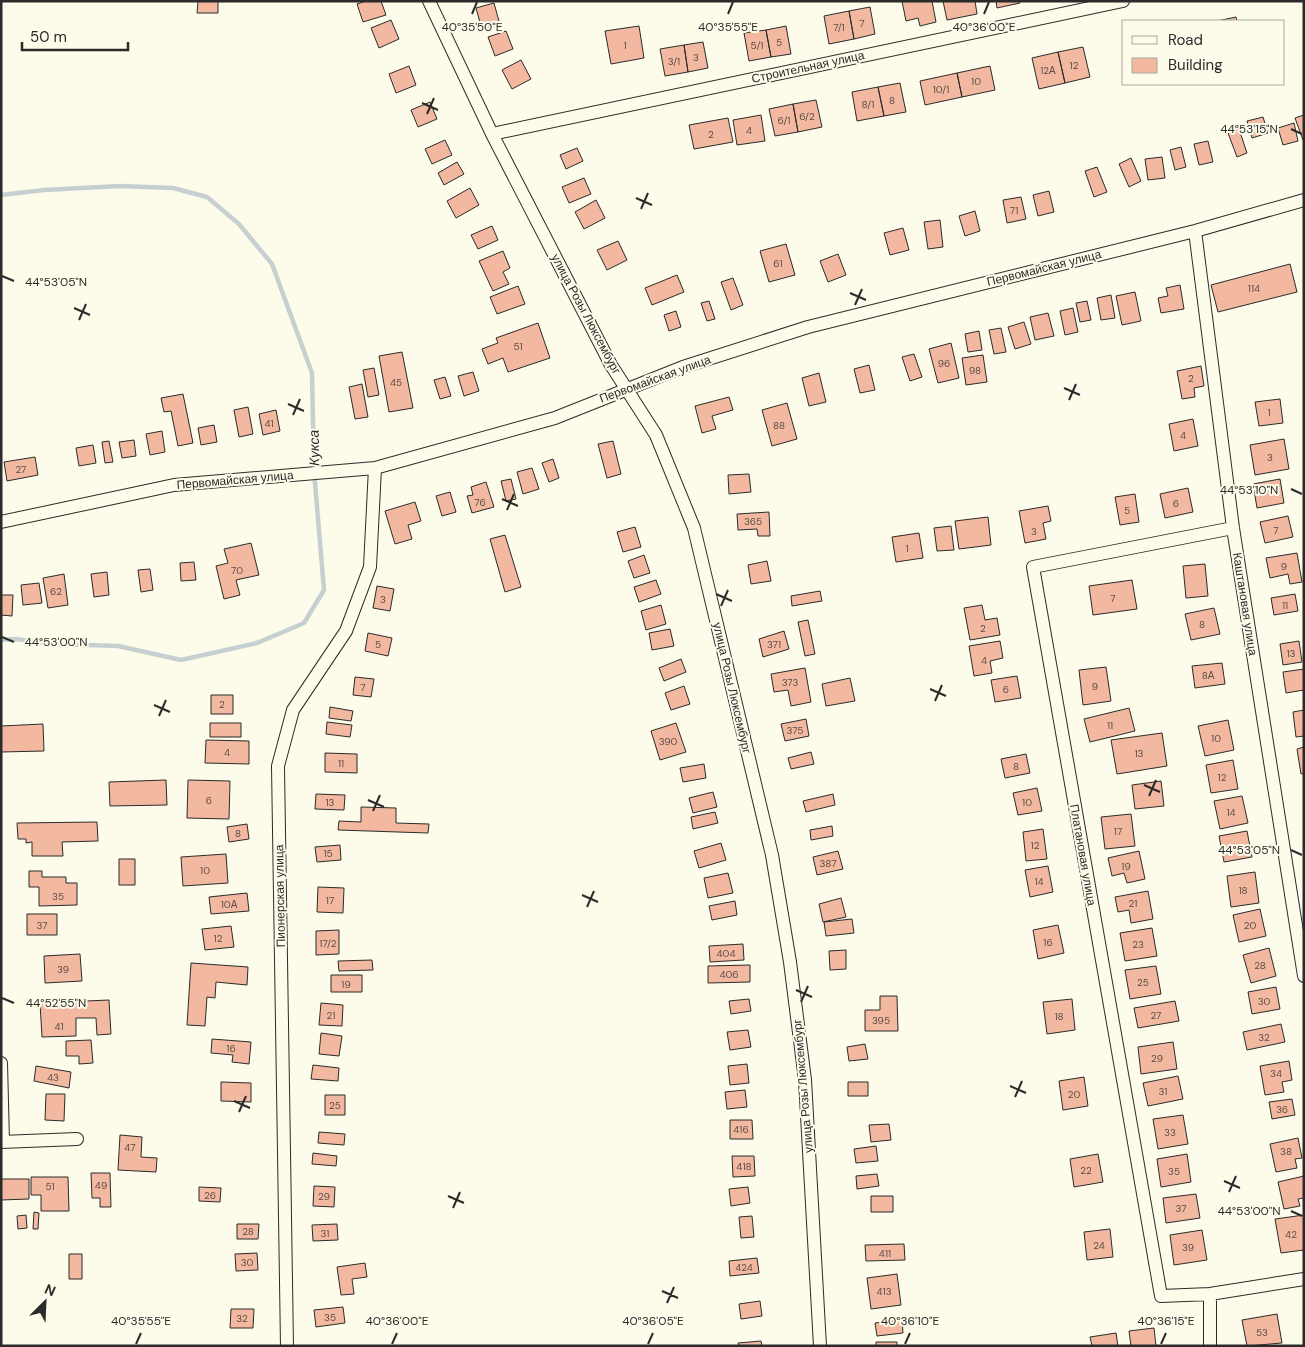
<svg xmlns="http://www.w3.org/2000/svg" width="1305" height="1347" font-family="'DM Sans',sans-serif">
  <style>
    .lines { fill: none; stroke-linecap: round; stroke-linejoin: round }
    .stream { stroke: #c7d0d0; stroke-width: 4.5 }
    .building { fill: #f2b8a0; stroke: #2b2b2b }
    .minor-casing { stroke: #2b2b2b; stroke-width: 14 }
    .minor { stroke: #fdfbea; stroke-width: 12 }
    .ticks { fill: none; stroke: #2b2b2b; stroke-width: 2 }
    .labels { text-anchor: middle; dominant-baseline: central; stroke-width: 4; stroke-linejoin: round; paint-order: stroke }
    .number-label { font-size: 10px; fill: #5d4e48 }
    .street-label { font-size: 12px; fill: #2b2b2b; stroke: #fdfbea }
    .water-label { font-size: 14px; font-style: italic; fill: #2b2b2b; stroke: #fdfbea }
    .ticks-label { font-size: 12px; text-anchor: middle; fill: #2b2b2b; stroke: #fdfbea; stroke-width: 4; stroke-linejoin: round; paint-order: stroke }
  </style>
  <rect width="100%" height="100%" fill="#fdfbea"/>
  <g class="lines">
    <path class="stream" d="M1,195L44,190L120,186L173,188L207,197L239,224L272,264L312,373L314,471L324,590L304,623L257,643L181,660L118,646L54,644L15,639L1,640"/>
  </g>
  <path class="building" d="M198,1H218V13H197Z
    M366,1H381L386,15L363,22L357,4Z
    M902,1H932L936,22L920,26L918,18L906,21Z
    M943,1H975L977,14L947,20Z
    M996,1H1019L1020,3L997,8Z
    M494,3L500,25L482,30L476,8Z
    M870,7L875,34L854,39L849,11Z
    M849,11L854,39L829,44L824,16Z
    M1236,17L1237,21H1217Z
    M391,20L399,39L379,48L371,28Z
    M639,26L644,58L611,64L605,31Z
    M786,26L791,54L771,57L766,30Z
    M766,30L771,57L749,61L744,33Z
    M506,31L513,49L495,56L488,37Z
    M703,42L708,68L688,72L684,45Z
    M684,45L688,72L665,76L660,49Z
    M1083,47L1090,77L1065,83L1058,52Z
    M1058,52L1065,83L1039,89L1032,58Z
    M521,60L531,79L512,89L502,70Z
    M409,66L416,85L396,93L389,74Z
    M990,66L995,90L962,97L957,73Z
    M957,73L962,97L925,105L920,81Z
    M900,83L906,112L884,116L878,87Z
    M878,87L884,116L857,121L852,92Z
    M816,100L822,127L798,132L793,104Z
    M430,102L437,119L418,127L411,110Z
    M793,104L798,132L775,136L769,109Z
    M761,115L765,141L737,145L733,120Z
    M1304,115V140H1303L1295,118Z
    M1263,117L1268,133L1252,138L1247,121Z
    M728,118L733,142L694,149L689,125Z
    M1294,123L1298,141L1283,145L1278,128Z
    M1239,129L1247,153L1237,157L1228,133Z
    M445,140L452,155L432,164L425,149Z
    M1208,141L1213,162L1199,165L1194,144Z
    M1181,147L1186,167L1175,170L1170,150Z
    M577,148L583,161L566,169L560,155Z
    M1162,157L1165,178L1148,180L1145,159Z
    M1131,158L1141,181L1129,187L1119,164Z
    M457,162L464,174L444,185L438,173Z
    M1097,167L1107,192L1094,197L1085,171Z
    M584,178L591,194L569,203L562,187Z
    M470,188L479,205L456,218L447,201Z
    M1049,191L1054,212L1038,216L1033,195Z
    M1021,197L1026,219L1007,223L1003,200Z
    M596,200L605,218L584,229L575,212Z
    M975,211L980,231L965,236L959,216Z
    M940,220L943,247L928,249L924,222Z
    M492,226L498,240L478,249L471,235Z
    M903,228L909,250L890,255L884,233Z
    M618,241L627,260L607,270L597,250Z
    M786,244L795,275L769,282L760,251Z
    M503,251L510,268L503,272L509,284L493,291L479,261Z
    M838,254L846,275L828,282L820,261Z
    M1290,264L1297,292L1218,312L1211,285Z
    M677,275L684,292L652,305L645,288Z
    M733,278L743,305L731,310L721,282Z
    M1180,285L1184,309L1161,313L1158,298L1168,296L1166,288Z
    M518,286L525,304L497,314L490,297Z
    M1135,292L1141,321L1122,325L1116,296Z
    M1111,295L1115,318L1101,320L1097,298Z
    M709,301L715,319L707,321L701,303Z
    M1087,301L1091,320L1080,322L1076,303Z
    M1073,308L1078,332L1065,335L1060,311Z
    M676,311L681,327L669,331L664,315Z
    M1048,313L1054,336L1035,340L1030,317Z
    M1024,322L1031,344L1015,349L1008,327Z
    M538,323L550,358L508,372L503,358L488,364L482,349L498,343L496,338Z
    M1001,328L1006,352L994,354L989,330Z
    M979,331L982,350L968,352L965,334Z
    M951,343L959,378L938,383L929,349Z
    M402,352L413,408L389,412L379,356Z
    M914,354L922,377L910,381L902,357Z
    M983,355L987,382L966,385L962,358Z
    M869,365L875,390L860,393L854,369Z
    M1201,366L1204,386L1194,388L1195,397L1182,399L1177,371Z
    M374,368L379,395L368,397L363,370Z
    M473,372L479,391L464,396L458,376Z
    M819,373L826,402L809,406L802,378Z
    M445,377L451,396L440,399L434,380Z
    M362,384L368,417L355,419L349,387Z
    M183,394L193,443L178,446L171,411L164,412L161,398Z
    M729,397L733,410L712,416L716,429L702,433L695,406Z
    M1280,399L1283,423L1259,426L1255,402Z
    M787,403L797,439L772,446L762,410Z
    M248,407L253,434L239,437L234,410Z
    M276,410L280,431L263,435L259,414Z
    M1193,419L1198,446L1174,451L1169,424Z
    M214,425L217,442L201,445L198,428Z
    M162,431L165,452L150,455L146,434Z
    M1284,439L1289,469L1255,475L1250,445Z
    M134,440L136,456L122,458L119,442Z
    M109,441L113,462L105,463L102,442Z
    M613,441L621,474L607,478L598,444Z
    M93,445L96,463L79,466L76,448Z
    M35,457L38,475L7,481L4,462Z
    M553,459L559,478L549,482L542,463Z
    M532,468L539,489L523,494L517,472Z
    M749,474L751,492L729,494L728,475Z
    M511,479L516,499L506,501L501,481Z
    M1280,479L1284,503L1257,508L1253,484Z
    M486,482L494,507L472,513L467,496L473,495L471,487Z
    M1188,488L1193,512L1165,518L1160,494Z
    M450,492L456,512L442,516L436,496Z
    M1135,494L1139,522L1120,525L1115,497Z
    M415,502L421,521L408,525L412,539L395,544L385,511Z
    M1048,506L1051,521L1043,523L1046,539L1025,543L1019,511Z
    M769,512L770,536H758L757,529L738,530L737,514Z
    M1288,516L1293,537L1265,543L1260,522Z
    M988,517L991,545L959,549L955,521Z
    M951,526L954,550L937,551L934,528Z
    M635,527L641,547L623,552L617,532Z
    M919,533L923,558L896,562L892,537Z
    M505,535L521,587L505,592L490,539Z
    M251,543L259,575L236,580L240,595L224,599L216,566L228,563L224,549Z
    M1297,553L1302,582L1290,584L1288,574L1270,578L1266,558Z
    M644,555L650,573L634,578L628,561Z
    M767,561L771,581L751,584L748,565Z
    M194,562L196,580L181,581L180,563Z
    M1205,564L1208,596L1186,598L1183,566Z
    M150,569L153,590L141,592L138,570Z
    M107,572L109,595L94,597L91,574Z
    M64,574L68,605L48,608L43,578Z
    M656,580L661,594L639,602L634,587Z
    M1132,580L1137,609L1093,615L1089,586Z
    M39,583L42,603L23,605L21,585Z
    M377,586L394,589L390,611L373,608Z
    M820,591L822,601L792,606L791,596Z
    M1295,594L1298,611L1274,615L1271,598Z
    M1,595H13L12,616L1,615Z
    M661,605L666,624L646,630L641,611Z
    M982,605L985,620L997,618L1000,635L970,640L964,608Z
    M1214,608L1220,634L1191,640L1185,614Z
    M808,620L815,654L805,656L798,622Z
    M670,629L674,646L652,650L649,633Z
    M784,631L789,649L763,657L759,639Z
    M368,633L392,638L388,656L365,651Z
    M1000,641L1003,658L990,661L992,673L974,676L969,646Z
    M1299,641L1302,662L1283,665L1280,644Z
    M681,659L686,672L664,681L659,668Z
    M1222,663L1225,684L1195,688L1192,666Z
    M1106,667L1111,701L1083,705L1079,670Z
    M805,668L811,702L791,706L788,690L774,692L771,674Z
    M1304,669V690L1286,693L1283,672Z
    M1017,676L1021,698L995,702L991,680Z
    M355,677L374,679L371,697L353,695Z
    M850,678L855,701L826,706L822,684Z
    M684,686L690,704L671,710L665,693Z
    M211,695H233V714H211Z
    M330,707L353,711L351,721L329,718Z
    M1129,708L1135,731L1090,742L1084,719Z
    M1304,710V736L1296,737L1293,712Z
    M806,719L809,736L785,741L781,724Z
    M1228,720L1234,750L1205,756L1198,726Z
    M327,722L352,725L350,737L326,734Z
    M210,723H241V737H210Z
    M676,723L686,752L660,760L651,731Z
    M43,724L44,751L1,752V726Z
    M1162,733L1167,766L1117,774L1111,740Z
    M206,740L249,741V764L205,763Z
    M1304,747V773L1301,774L1297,749Z
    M811,752L814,764L791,769L788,758Z
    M325,753L357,754V773L325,772Z
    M1026,754L1030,773L1005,778L1001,759Z
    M1233,760L1238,789L1211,793L1206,765Z
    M704,764L706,778L683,782L680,768Z
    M166,780L167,805L110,806L109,782Z
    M188,780L230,781L229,819L187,818Z
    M1161,781L1164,806L1135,809L1132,785Z
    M1037,788L1042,811L1018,815L1013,793Z
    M713,792L717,807L693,813L689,798Z
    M316,794L345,795L344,810L315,809Z
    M833,794L835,805L806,812L803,801Z
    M1242,796L1248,823L1220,829L1214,801Z
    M361,807L396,808V823L429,824L428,833L338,830L339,821L361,822Z
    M715,812L718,823L693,829L691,817Z
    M1131,814L1135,846L1105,849L1101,817Z
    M97,822L98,841L62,842L63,856H32V842L26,843V839H18L17,823Z
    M247,824L249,839L229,842L227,827Z
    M832,826L833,836L811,840L810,830Z
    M1043,829L1047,859L1026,861L1023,832Z
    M1247,831L1252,857L1224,862L1219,836Z
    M721,843L726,860L699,868L694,851Z
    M340,845L341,860L317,862L315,847Z
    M838,851L843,869L817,875L813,857Z
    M1139,851L1145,879L1127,883L1124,873L1112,876L1108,858Z
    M226,854L228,883L183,886L181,857Z
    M119,859H135V885H119Z
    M1048,866L1053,892L1030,897L1025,870Z
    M29,871H42V877H66V883H77V905L39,906V887H29Z
    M1255,872L1259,903L1231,907L1227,876Z
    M728,873L733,893L708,898L704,878Z
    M318,887L344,888L343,913L317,912Z
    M1148,891L1153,919L1131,923L1129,910L1118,912L1115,897Z
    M247,893L249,911L211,914L209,897Z
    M841,898L846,917L823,922L819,904Z
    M735,901L737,915L712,920L709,906Z
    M1260,909L1266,936L1239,942L1233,915Z
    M27,914H57V935H27Z
    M852,919L854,933L826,936L824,922Z
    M1058,925L1064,953L1038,959L1033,930Z
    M231,926L234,947L205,950L202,929Z
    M1152,928L1157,956L1125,961L1120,933Z
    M339,930V954L316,955V931Z
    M743,944L744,960L710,962L709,946Z
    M1269,948L1276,976L1251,983L1243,955Z
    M846,950V969L830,970L829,951Z
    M80,954L82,981L45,983L44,956Z
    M372,960L373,970L339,971L338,961Z
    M191,963L248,967L247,985L216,982L215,998L207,997L205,1026L187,1025Z
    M750,965V982L708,983V966Z
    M1156,966L1161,994L1130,999L1125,970Z
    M331,975H362V992H331Z
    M1276,987L1280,1009L1252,1014L1248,992Z
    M880,996H897L898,1031H865V1010H880Z
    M749,999L751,1011L731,1014L729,1001Z
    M1072,999L1075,1030L1047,1034L1043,1002Z
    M109,1000L111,1034L97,1035L96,1018H76V1036L42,1037L40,1003Z
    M1175,1001L1179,1021L1138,1028L1134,1008Z
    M321,1003L343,1005L342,1026L319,1025Z
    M1281,1024L1285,1042L1247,1050L1243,1032Z
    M748,1030L751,1047L730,1050L727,1032Z
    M321,1033L342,1036L339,1056L319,1054Z
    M212,1039L251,1042L249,1064L232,1062L233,1055L211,1053Z
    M91,1040L93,1063L79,1064V1056H66V1041Z
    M1173,1042L1177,1069L1141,1074L1138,1047Z
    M865,1044L868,1059L849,1061L847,1047Z
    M1289,1061L1292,1080L1282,1082L1284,1092L1265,1095L1260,1066Z
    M747,1064L749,1083L730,1085L728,1066Z
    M313,1065L339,1068L338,1081L311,1079Z
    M36,1066L71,1072L69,1088L34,1081Z
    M1178,1076L1183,1099L1148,1106L1143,1083Z
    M1084,1077L1088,1106L1063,1110L1059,1081Z
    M221,1082L251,1083V1102L221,1101Z
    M848,1082H868V1096H848Z
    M745,1090L747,1107L727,1109L725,1092Z
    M46,1094H65L64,1121L45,1120Z
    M325,1095H345V1115H325Z
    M1292,1099L1295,1115L1272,1119L1269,1102Z
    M1183,1115L1188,1144L1158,1149L1153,1119Z
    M730,1120H752L753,1139H730Z
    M889,1124L891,1140L871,1142L869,1125Z
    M319,1132L345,1134L344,1145L318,1143Z
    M120,1135L142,1137L141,1157L157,1158L156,1172L118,1170Z
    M1298,1138L1302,1158L1295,1159L1297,1168L1276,1172L1270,1144Z
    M876,1146L878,1161L856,1163L854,1149Z
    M313,1153L337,1156L336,1166L312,1164Z
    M1098,1154L1103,1182L1074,1187L1070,1159Z
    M1187,1154L1191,1182L1161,1187L1157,1159Z
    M732,1156H754L755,1176L733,1177Z
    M91,1173H110L111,1207H100V1198H92Z
    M877,1174L879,1186L857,1189L856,1176Z
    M1304,1176V1198L1298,1199L1300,1206L1284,1209L1278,1182Z
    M31,1177H68L69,1211H41V1195H31Z
    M1,1179H29V1199L1,1200Z
    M314,1186L335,1187L334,1207L313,1206Z
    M199,1187L221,1188L220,1202L199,1201Z
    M748,1187L750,1203L731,1206L729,1189Z
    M1196,1194L1200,1218L1166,1223L1163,1198Z
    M871,1196H893V1212H871Z
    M34,1212L39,1213L38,1229H33Z
    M26,1215L27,1228L18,1229L17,1216Z
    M1304,1215V1250L1281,1253L1275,1219Z
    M752,1216L754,1237L741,1238L739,1217Z
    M237,1224H259L258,1239H237Z
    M337,1224L338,1240L313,1241L312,1225Z
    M1110,1229L1113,1257L1087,1260L1084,1232Z
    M1202,1230L1207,1260L1174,1265L1170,1235Z
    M904,1244L905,1260L866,1261L865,1245Z
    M257,1253L258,1270L236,1271L235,1254Z
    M69,1254H82V1279H69Z
    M757,1258L759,1273L730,1276L729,1261Z
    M365,1263L367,1277L352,1279L354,1294L341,1295L337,1267Z
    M897,1274L901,1305L871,1309L867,1278Z
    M760,1301L762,1316L741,1319L739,1304Z
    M343,1307L345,1323L316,1327L314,1310Z
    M231,1309H254L253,1328H230Z
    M1277,1314L1282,1343L1247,1346L1242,1320Z
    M902,1320L903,1333L877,1336L875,1323Z
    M1154,1328L1156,1346H1131L1129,1331Z
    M1116,1333L1118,1346H1092L1090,1337Z
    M761,1341L762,1346H739L738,1343Z
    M876,1342H897V1346H876Z"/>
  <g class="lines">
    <g class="minor-casing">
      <path id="minor" d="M429,1L492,134L611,365L656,435L694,528L772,855L790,962L805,1080L820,1346
        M492,134L1123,1
        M1195,231L1233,528L1304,976
        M1,522L174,485L375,468L555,418L683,367L808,327L1195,231L1304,200
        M1,1063L3,1142
        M1,1142L77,1139
        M1210,1294L1161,1296L1033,567L1233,528
        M287,1346L278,766L293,710L346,631L370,567L375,468
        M1210,1346V1294L1304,1279"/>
    </g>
    <use href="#minor" class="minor"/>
  </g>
  <path class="ticks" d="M472,14L477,2M728,14L733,2M984,14L989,2M422,103L438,110M427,114L434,98M1291,129L1302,134M636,198L652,205M641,209L648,193M2,276L14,281M850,293L866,300M855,305L862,289M74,308L90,315M79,320L86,304M1064,388L1080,395M1069,400L1076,384M288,404L304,411M293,415L300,399M1291,489L1302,494M502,499L518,506M507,510L514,494M716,594L732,601M721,606L728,590M2,637L14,642M930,689L946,696M935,701L942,685M154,705L170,712M159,716L166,700M1144,785L1160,792M1149,796L1156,780M368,800L384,807M373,811L380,795M1291,850L1302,855M582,895L598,902M587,907L594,891M796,990L812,997M2,998L14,1003M801,1002L808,986M1010,1086L1026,1093M1015,1097L1022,1081M234,1101L250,1108M239,1112L246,1096M1224,1181L1240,1188M1229,1192L1236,1176M448,1196L464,1203M453,1208L460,1192M1291,1211L1302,1216M662,1291L678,1298M667,1303L674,1287M136,1344L141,1333M392,1344L397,1333M648,1344L653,1333M905,1344L910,1333M1161,1344L1166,1333"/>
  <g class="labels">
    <g class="number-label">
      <text x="862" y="23">7</text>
      <text x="839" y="27">7/1</text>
      <text x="779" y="42">5</text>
      <text x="625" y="45">1</text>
      <text x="757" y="45">5/1</text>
      <text x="696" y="57">3</text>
      <text x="674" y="61">3/1</text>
      <text x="1074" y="65">12</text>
      <text x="1048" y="70">12А</text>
      <text x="976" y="81">10</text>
      <text x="941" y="89">10/1</text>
      <text x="892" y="100">8</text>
      <text x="868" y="104">8/1</text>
      <text x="807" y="116">6/2</text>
      <text x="784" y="120">6/1</text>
      <text x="749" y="130">4</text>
      <text x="711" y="134">2</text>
      <text x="1014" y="210">71</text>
      <text x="778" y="263">61</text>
      <text x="1254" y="288">114</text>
      <text x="518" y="346">51</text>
      <text x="944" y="363">96</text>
      <text x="975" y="370">98</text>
      <text x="1191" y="378">2</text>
      <text x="396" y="382">45</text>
      <text x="1269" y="412">1</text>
      <text x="269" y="423">41</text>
      <text x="779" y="425">88</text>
      <text x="1183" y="435">4</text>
      <text x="1270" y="457">3</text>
      <text x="21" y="469">27</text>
      <text x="480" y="502">76</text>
      <text x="1176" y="503">6</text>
      <text x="1127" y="510">5</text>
      <text x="753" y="521">365</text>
      <text x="1276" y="530">7</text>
      <text x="1034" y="531">3</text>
      <text x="907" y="548">1</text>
      <text x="1284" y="566">9</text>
      <text x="237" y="570">70</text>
      <text x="56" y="591">62</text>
      <text x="1113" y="598">7</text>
      <text x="383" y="599">3</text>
      <text x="1285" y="605">11</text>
      <text x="1202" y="624">8</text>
      <text x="983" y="628">2</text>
      <text x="378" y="644">5</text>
      <text x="774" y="644">371</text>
      <text x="1291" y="653">13</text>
      <text x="984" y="660">4</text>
      <text x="1208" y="675">8А</text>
      <text x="790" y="682">373</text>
      <text x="1095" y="686">9</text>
      <text x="363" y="687">7</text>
      <text x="1006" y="689">6</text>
      <text x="222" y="704">2</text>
      <text x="1110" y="725">11</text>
      <text x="795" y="730">375</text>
      <text x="1216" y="738">10</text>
      <text x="668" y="741">390</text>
      <text x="227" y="752">4</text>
      <text x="1139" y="753">13</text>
      <text x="341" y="763">11</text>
      <text x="1016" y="766">8</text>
      <text x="1222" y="777">12</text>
      <text x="209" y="800">6</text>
      <text x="330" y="802">13</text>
      <text x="1027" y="802">10</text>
      <text x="1231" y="812">14</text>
      <text x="1118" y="831">17</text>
      <text x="238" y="833">8</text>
      <text x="1035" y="845">12</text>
      <text x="328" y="853">15</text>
      <text x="828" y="863">387</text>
      <text x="1126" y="866">19</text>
      <text x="205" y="870">10</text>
      <text x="1039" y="881">14</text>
      <text x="1243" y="890">18</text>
      <text x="58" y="896">35</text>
      <text x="330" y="900">17</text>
      <text x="1133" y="903">21</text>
      <text x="229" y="904">10А</text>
      <text x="42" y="925">37</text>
      <text x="1250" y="925">20</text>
      <text x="218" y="938">12</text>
      <text x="1048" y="942">16</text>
      <text x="328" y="943">17/2</text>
      <text x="1138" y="944">23</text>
      <text x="726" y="953">404</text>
      <text x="1260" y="965">28</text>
      <text x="63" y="969">39</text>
      <text x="729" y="974">406</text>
      <text x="1143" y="982">25</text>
      <text x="346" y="984">19</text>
      <text x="1264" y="1001">30</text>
      <text x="331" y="1015">21</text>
      <text x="1156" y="1015">27</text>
      <text x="1059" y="1016">18</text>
      <text x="881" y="1020">395</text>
      <text x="59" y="1026">41</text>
      <text x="1264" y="1037">32</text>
      <text x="231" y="1048">16</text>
      <text x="1157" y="1058">29</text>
      <text x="1276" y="1073">34</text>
      <text x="53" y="1077">43</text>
      <text x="1163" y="1091">31</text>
      <text x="1074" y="1094">20</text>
      <text x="335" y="1105">25</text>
      <text x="1282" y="1109">36</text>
      <text x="741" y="1129">416</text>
      <text x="1170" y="1132">33</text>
      <text x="130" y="1147">47</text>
      <text x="1286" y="1151">38</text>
      <text x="744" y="1166">418</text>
      <text x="1086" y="1170">22</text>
      <text x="1174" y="1171">35</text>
      <text x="101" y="1185">49</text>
      <text x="50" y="1186">51</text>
      <text x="210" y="1195">26</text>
      <text x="324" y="1196">29</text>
      <text x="1181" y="1208">37</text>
      <text x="248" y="1231">28</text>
      <text x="325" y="1233">31</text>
      <text x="1291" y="1234">42</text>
      <text x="1099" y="1245">24</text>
      <text x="1188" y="1247">39</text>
      <text x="885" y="1253">411</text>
      <text x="247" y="1262">30</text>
      <text x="744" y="1267">424</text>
      <text x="884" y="1291">413</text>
      <text x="330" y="1317">35</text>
      <text x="242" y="1318">32</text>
      <text x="1262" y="1332">53</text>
    </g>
    <g class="street-label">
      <text transform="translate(808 67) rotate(-12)">Строительная улица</text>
      <text transform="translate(1044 268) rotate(-14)">Первомайская улица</text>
      <text transform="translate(586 314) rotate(62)">улица Розы Люксембург</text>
      <text transform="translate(655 379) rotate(-20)">Первомайская улица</text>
      <text transform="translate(235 480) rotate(-5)">Первомайская улица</text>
      <text transform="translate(1245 604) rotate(81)">Каштановая улица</text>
      <text transform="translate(732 688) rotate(77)">улица Розы Люксембург</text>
      <text transform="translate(1083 855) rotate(80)">Платановая улица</text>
      <text transform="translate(280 896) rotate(-91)">Пионерская улица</text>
      <text transform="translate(803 1086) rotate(-95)">улица Розы Люксембург</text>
    </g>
    <g class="water-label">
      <text transform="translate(314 448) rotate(-91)">Кукса</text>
    </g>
  </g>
  <g class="ticks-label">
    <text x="472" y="31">40°35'50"E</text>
    <text x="728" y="31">40°35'55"E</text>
    <text x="984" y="31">40°36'00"E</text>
    <text x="1249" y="133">44°53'15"N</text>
    <text x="56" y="286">44°53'05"N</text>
    <text x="1249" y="494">44°53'10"N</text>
    <text x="56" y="646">44°53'00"N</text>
    <text x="1249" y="854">44°53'05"N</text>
    <text x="56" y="1007">44°52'55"N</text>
    <text x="1249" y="1215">44°53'00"N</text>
    <text x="141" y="1325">40°35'55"E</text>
    <text x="397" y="1325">40°36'00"E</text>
    <text x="653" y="1325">40°36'05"E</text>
    <text x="910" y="1325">40°36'10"E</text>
    <text x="1166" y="1325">40°36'15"E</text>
  </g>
  <rect width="1305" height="1347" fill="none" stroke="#2b2b2b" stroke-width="5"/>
  <rect x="1122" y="20" width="162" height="65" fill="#fdfbea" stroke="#a9a89e"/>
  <rect x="1132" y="36" width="25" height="8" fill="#fdfbea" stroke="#a9a89e"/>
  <text x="1168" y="45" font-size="15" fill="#2b2b2b">Road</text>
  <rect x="1132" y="58" width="25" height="15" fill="#f2b8a0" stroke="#a9a89e"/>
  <text x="1168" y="70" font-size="15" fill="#2b2b2b">Building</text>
  <g transform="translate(45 1302) rotate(24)" stroke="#fdfbea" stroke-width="4" paint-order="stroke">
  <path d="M0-4L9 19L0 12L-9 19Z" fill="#2b2b2b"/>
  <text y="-8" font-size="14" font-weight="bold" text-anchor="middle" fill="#2b2b2b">N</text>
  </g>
  <path d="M22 42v8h106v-8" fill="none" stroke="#2b2b2b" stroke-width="2.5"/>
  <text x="30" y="42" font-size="15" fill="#2b2b2b" stroke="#fdfbea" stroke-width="4" paint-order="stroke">50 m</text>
</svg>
